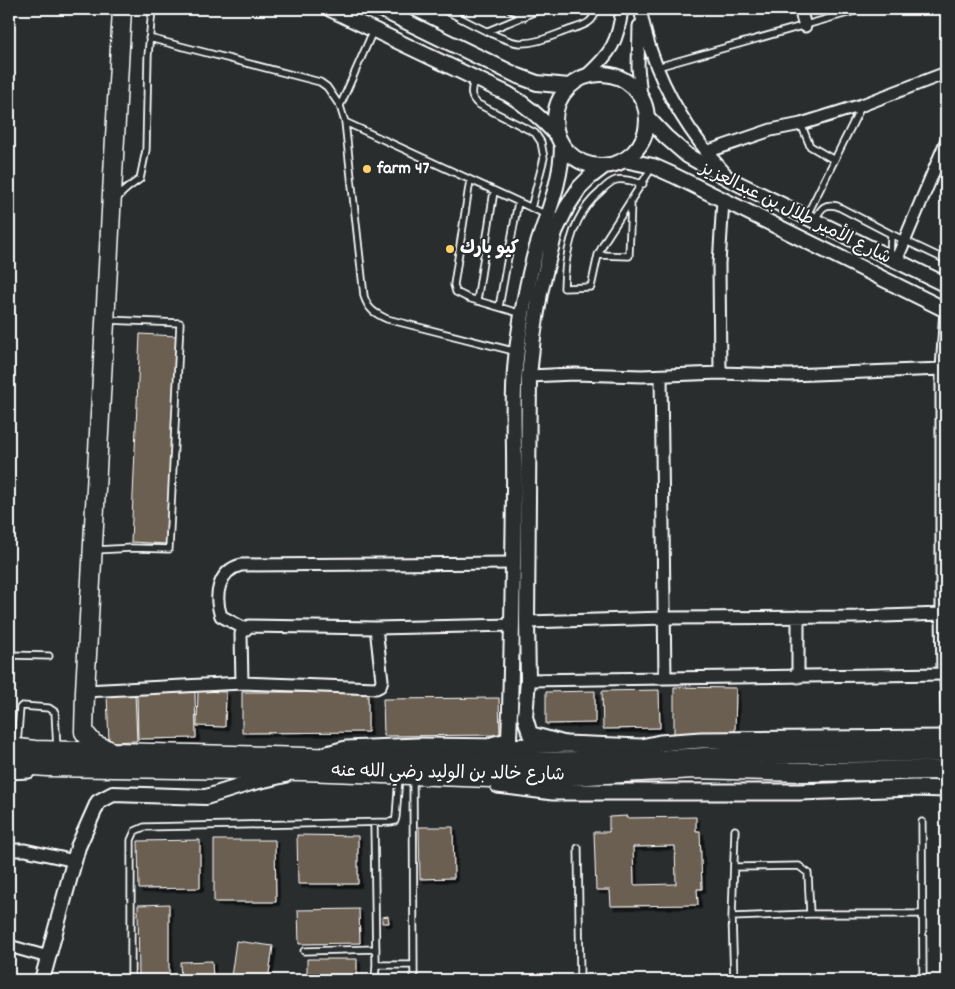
<svg xmlns="http://www.w3.org/2000/svg" width="955" height="989" font-family="Dekko,'Playpen Sans Arabic',sans-serif">
  <style>
    .building { fill: #6a5e51; stroke: #fff; fill-rule: evenodd; filter: url(#shadow) }
    .lines { fill: none; stroke-linecap: round; stroke-linejoin: round }
    .service-casing { stroke: #fff; stroke-width: 9 }
    .minor-casing { stroke: #fff; stroke-width: 15 }
    .tertiary-casing { stroke: #fff; stroke-width: 18 }
    .secondary-casing { stroke: #fff; stroke-width: 19 }
    .primary-casing { stroke: #fff; stroke-width: 21 }
    .service { stroke: #2a2d2e; stroke-width: 5.5 }
    .minor { stroke: #2a2d2e; stroke-width: 11 }
    .tertiary { stroke: #2a2d2e; stroke-width: 14 }
    .secondary { stroke: #2a2d2e; stroke-width: 15 }
    .primary { stroke: #2a2d2e; stroke-width: 18 }
    .poi-dot { fill: #ffd166; stroke: #2a2d2e; stroke-width: 2 }
    .labels { text-anchor: middle; dominant-baseline: central; stroke-width: 4; stroke-linejoin: round; paint-order: stroke }
    .poi-label { font-size: 18px; font-weight: bold; fill: #fff; stroke: #2a2d2e; text-anchor: start }
    .street-label { font-size: 18px; fill: #fff; stroke: #2a2d2e }
  </style>
  <defs>
    <filter id="shadow"><feDropShadow dx="3.5" dy="3.5" stdDeviation="0" flood-color="#0009"/></filter>
  </defs>
  <rect width="100%" height="100%" fill="#2a2d2e"/>
  <filter id="ink" filterUnits="userSpaceOnUse"><feTurbulence type="fractalNoise" baseFrequency=".02" numOctaves="2"/><feDisplacementMap in="SourceGraphic" scale="10" xChannelSelector="R" yChannelSelector="G"/><feConvolveMatrix kernelMatrix="1 2 1 2 8 2 1 2 1" color-interpolation-filters="sRGB"/></filter>
  <g filter="url(#ink)">
    <path class="building" d="M140,334L176,336L167,544L131,542Z
      M674,687L736,688L735,734H674Z
      M659,690L660,728L603,729L602,691Z
      M198,691L226,692L225,727L197,726Z
      M595,691V723L546,724V692Z
      M137,692H195L196,738L138,739Z
      M242,692H368V732L242,733Z
      M135,694L137,741L109,742L107,695Z
      M499,698L500,735L384,736L383,699Z
      M627,816L626,818L696,817V831H700L702,889H697L698,905L611,906L610,890H596L594,832H609V817ZM675,846L676,884L634,885L633,847Z
      M419,827H453L454,878L420,879Z
      M297,835L358,836V884H298Z
      M200,840V888L139,889L138,841Z
      M214,840H275L276,902H214Z
      M169,904V980H139L138,905Z
      M359,909L360,943L299,944L298,910Z
      M388,916L389,923H382V917Z
      M236,941L273,946L268,980L231,977Z
      M307,959H357V980H307Z
      M212,961L213,980H181L180,962Z"/>
    <g class="lines">
      <g class="service-casing">
        <path id="service" d="M442,9C460,17 502,42 520,43C537,44 556,34 572,29C584,25 594,23 596,9
          M510,9L525,17
          M374,29L340,106L345,122L547,215
          M488,31L541,9
          M149,38L320,82L327,87L340,106
          M657,67L862,9
          M474,78C472,89 468,96 478,104L535,133L541,142L544,158L531,208
          M345,122L364,296C368,309 374,313 387,319L517,352
          M801,124L810,146L834,160
          M470,180L454,285L456,292L468,298L522,314
          M643,184C635,182 624,178 616,180C609,182 604,188 600,192C572,215 565,254 564,288L591,287L598,255L606,239L653,166
          M117,200C121,191 132,185 140,179L146,150L148,56L152,9
          M806,217L861,107
          M814,221C821,210 822,203 837,206L891,234L890,258
          M891,234L946,260
          M598,255L629,256L631,202
          M477,301L494,191
          M499,307L518,202
          M95,550L133,548L169,549L180,323L107,320
          M9,655L49,656
          M943,674L945,736
          M17,745L20,708L22,706L49,708L55,712L57,749
          M413,778L414,980
          M922,822L923,980
          M374,823L376,965H414
          M578,848L580,980
          M734,867L799,866L808,873L810,914
          M732,917L810,914H922
          M304,951L376,949
          M131,980V840L135,831L144,827L390,822L395,821L396,817L399,777
          M375,980L376,965
          M734,980L732,917L735,830"/>
      </g>
      <g class="minor-casing">
        <path id="minor" d="M640,9C643,23 646,37 651,51C666,96 693,138 725,173
          M800,9L805,26
          M639,26L638,67L641,96
          M587,75C611,53 618,42 622,9
          M706,152L771,130L801,124L862,105L946,73
          M896,261L946,142
          M720,373L789,375L942,369L946,310
          M529,376L574,374L642,376L720,373L719,264L723,200
          M661,376L665,678
          M798,617V677
          M527,622L665,618L856,617L942,614V369
          M245,629L221,616C214,596 218,571 241,565L513,563
          M528,680L943,674L942,614H946
          M242,683L241,634L249,626L376,628L513,625
          M85,691L242,683L376,688L380,686L382,680L376,628
          M9,773L29,772
          M9,850H25L75,861
          M9,946L48,957"/>
      </g>
      <g class="tertiary-casing">
        <path id="tertiary" d="M330,9L508,94C527,105 541,118 556,134
          M380,9L518,76L537,83L569,86
          M555 120a46 46 0 1 1 92 0a46 46 0 1 1-92 0Z
          M647,117L666,137L688,156L731,180L946,285
          M624,160L653,166L673,175L946,310
          M563,743L530,734L525,717L528,680L527,622L529,376L533,337L540,293L555,232L567,207L580,187L590,177L603,167
          M493,744L509,740C512,657 513,573 514,490C515,444 511,396 517,350C521,317 527,282 536,250C547,214 562,181 562,144
          M42,980L78,847L98,802L113,794L206,797L251,783L285,775"/>
      </g>
      <g class="secondary-casing">
        <path id="secondary" d="M327,754L346,749L417,746L509,747L566,744L641,747L660,743L701,740L946,738
          M498,785L553,792H799L915,788L946,789"/>
      </g>
      <g class="primary-casing">
        <path id="primary" d="M9,747L35,750L506,762L651,760L758,754L946,752
          M109,750L94,744L84,732L85,691L122,9
          M9,764L47,767L303,771L518,779L694,769L802,772L946,770"/>
      </g>
      <use href="#service" class="service"/>
      <use href="#minor" class="minor"/>
      <use href="#tertiary" class="tertiary"/>
      <use href="#secondary" class="secondary"/>
      <use href="#primary" class="primary"/>
    </g>
  </g>
  <g class="poi-dot">
    <circle cx="367" cy="169" r="5"/>
    <circle cx="450" cy="249" r="5"/>
  </g>
  <g class="labels">
    <g class="poi-label">
      <text x="377" y="169">farm 47</text>
      <text x="460" y="249">كيو بارك</text>
    </g>
    <g class="street-label">
      <text transform="translate(795 214) rotate(26)">شارع الأمير طلال بن عبدالعزيز</text>
      <text transform="translate(448 774) rotate(1)">شارع خالد بن الوليد رضي الله عنه</text>
    </g>
  </g>
  <rect width="955" height="989" fill="none" stroke="#2a2d2e" stroke-width="30"/>
  <rect x="15" y="15" width="925" height="959" fill="none" stroke="#fff" stroke-width="2" filter="url(#ink)"/>
</svg>
